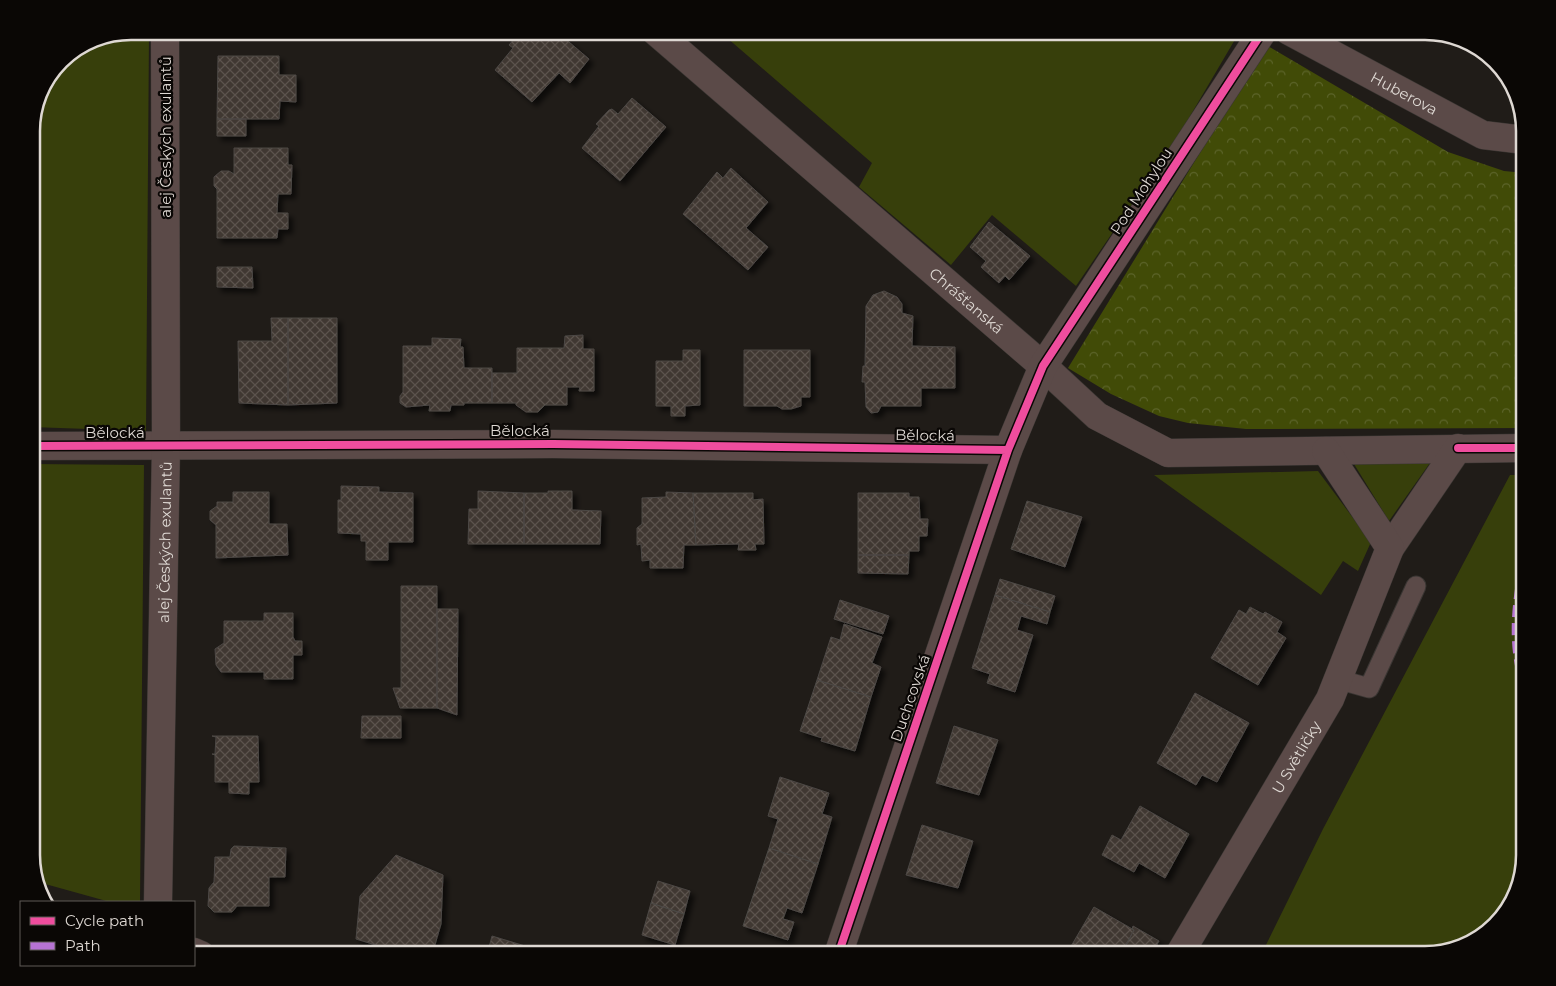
<svg xmlns="http://www.w3.org/2000/svg" width="1556" height="986" font-family="Montserrat,sans-serif">
  <style>
    .green { fill: #373f0b }
    .forest { fill: url(#forest-crowns) }
    .building { fill: url(#building-cross-hatch); stroke: #4c4845; filter: url(#shadow) }
    .lines { fill: none; stroke-linecap: round; stroke-linejoin: round }
    .service-casing { stroke: #3a3633; stroke-width: 21 }
    .minor-casing { stroke: #3a3633; stroke-width: 29 }
    .service { stroke: #5b4a48; stroke-width: 19 }
    .minor { stroke: #5b4a48; stroke-width: 28 }
    .quiet { stroke: #b673d3; stroke-width: 6; stroke-dasharray: 12 6; stroke-linecap: butt }
    .cycleway-casing { stroke: #0a0705; stroke-width: 11 }
    .cycleway { stroke: #ef4d9e; stroke-width: 8 }
    .labels { text-anchor: middle; dominant-baseline: central; stroke-width: 4.5; stroke-linejoin: round; paint-order: stroke }
    .street-label { font-size: 15px; fill: #ded8d3; stroke: #0a0705 }
    .rim { fill: none; stroke: #ded8d3; stroke-width: 2.5 }
  </style>
  <defs>
    <pattern id="forest-crowns" width="20" height="18" patternUnits="userSpaceOnUse" patternTransform="scale(1.25)"><rect width="20" height="18" fill="#414b07"/><path d="M2 6a3 3 0 1 1 6 0M12 15a3 3 0 1 1 6 0" fill="none" stroke="#5c642a"/></pattern>
    <pattern id="building-cross-hatch" width="8" height="8" patternUnits="userSpaceOnUse" patternTransform="scale(1.25)"><rect width="8" height="8" fill="#403731"/><path d="M0 0l8 8M0 8l8-8" fill="none" stroke="#5b534e"/></pattern>
    <filter id="shadow"><feDropShadow dx="4.5" dy="4.5" stdDeviation="2.5" flood-color="#0009"/></filter>
  </defs>
  <rect width="100%" height="100%" fill="#201c18"/>
  <path class="green" d="M719,31H1240L1176,140L1076,286L992,215L951,265L859,187L872,163Z
    M116,34H149L146,431L31,427V124L39,92L61,60L93,39Z
    M1432,460L1389,521L1354,464Z
    M31,464L144,465L140,902H110L38,882L31,862Z
    M1318,471L1371,542L1358,571L1343,561L1321,595L1154,475Z
    M1510,475H1525V856L1508,910L1475,942L1426,955H1261L1323,829Z"/>
  <path class="forest" d="M1266,45L1448,152L1504,171L1525,173V428L1246,429L1188,423L1159,416L1111,394L1068,368Z"/>
  <path class="building" d="M534,31H556L589,59L570,83L559,73L532,102L495,70L513,48L509,45L520,32H525L529,36Z
    M218,56H279V75H296V102L280,101L279,119H217Z
    M632,98L666,127L620,181L582,148L599,126L596,124L609,110L612,109L618,114Z
    M217,119H246V136H217Z
    M234,148H288V165H292L291,194H278L277,213H288V229H278L277,238H217V189L214,186V177L221,171H229L234,174Z
    M731,168L768,202L746,228L768,247L748,270L683,214L717,172L723,178Z
    M989,222L1030,256L1009,280L1005,276L999,283L981,267L986,261L970,247Z
    M217,267H252L253,288L217,287Z
    M884,291L897,297L902,304V313L913,316L912,346L955,347V388H921V406H881L878,412L871,413L866,407L865,382H862L863,366H865L866,306L873,295Z
    M271,318H288V405L239,403L238,341H272Z
    M288,318H337V403L288,405Z
    M583,335V349H594V391H579L580,387H567V405H545L538,412H526L516,405V403H492V373H517V348H564L565,336Z
    M432,338L461,339L460,347H463L464,368H492V403H464V405H451L450,411H429L430,405L406,407L400,403V396L403,392V346H432Z
    M683,350H700V405L685,406V416H671V406H656V361H683Z
    M744,350H810V397H801V406L791,409H782L777,406H744Z
    M341,486L379,487V492L413,493V542H388V560H366V541H361V534L338,533V500H341Z
    M478,491L524,493V544H468L469,509H478Z
    M548,491H572V510L601,511L600,544H524V493H548Z
    M233,492H269V524H287L288,555L216,558V525L210,520V511L217,506V502H233Z
    M666,492L693,493L696,545H684L683,568H650V560L642,561L641,544L637,545V528L642,524V498L666,497Z
    M693,493H753V500L763,499L764,544H755L756,550H738L739,544L696,545Z
    M858,493H909V497H919L920,519H928L927,536H919V551H909V555H858Z
    M1027,501L1082,517L1065,567L1011,549Z
    M858,555H909L908,574L858,573Z
    M1000,579L1055,596L1050,612L995,595Z
    M401,586H437V708H400L393,688H401Z
    M995,595L1050,612L1047,624L1021,616L1017,630L1033,635L1015,692L987,683L990,674L972,668Z
    M840,600L889,616L883,634L834,619Z
    M1250,607L1263,614L1265,612L1282,622L1277,632L1286,638L1258,685L1211,658L1239,610L1246,614Z
    M437,609H458L457,715L437,708Z
    M264,613H293V637L295,641H302V655H293V679H264V672H221L216,665L215,649L224,643V621H264Z
    M844,624L882,637L872,663L881,667L871,697L817,680L831,637L840,640Z
    M817,680L871,697L855,751L821,741L822,738L800,731Z
    M1195,693L1249,723L1217,782L1202,775L1196,785L1157,763Z
    M362,716H401V738H361Z
    M954,726L998,740L979,795L936,783Z
    M212,736H258L259,782H249V794L229,793V782H215V755L212,754H215L216,737Z
    M780,777L829,793L822,814L832,817L818,864L769,848L778,819L768,816Z
    M1140,806L1189,834L1165,878L1139,863L1134,872L1102,855L1112,835L1121,840Z
    M922,825L973,841L958,888L906,875Z
    M234,846L286,848L285,877H269V906H237L232,912H214L208,906L209,888L214,882L215,857H230L231,849Z
    M769,848L818,864L802,913L787,908L783,919L794,922L788,940L743,926Z
    M396,855L443,875L441,924L432,955H409L356,939L360,896Z
    M658,881L690,891L684,914L651,903Z
    M651,903L684,914L675,945L642,935Z
    M1094,907L1134,930L1120,955H1081L1070,948Z
    M1133,926L1159,941L1151,955H1130L1123,951L1134,930L1132,929Z
    M492,936L545,952L544,955H487Z
    M784,946L810,955H782Z"/>
  <g class="lines">
    <g class="service-casing">
      <path id="service" d="M1337,679L1369,688L1416,586"/>
    </g>
    <g class="minor-casing">
      <g id="minor">
        <path id="s1" d="M655,31L1043,366L1097,416L1168,453L1525,448"/>
        <path id="s2" d="M1289,31L1483,135L1525,140"/>
        <path d="M31,446L553,444L1008,450"/>
        <path d="M1390,548L1458,448"/>
        <path id="s3" d="M158,902L166,445L165,31"/>
        <path d="M194,952L201,955"/>
        <path d="M838,955L1008,450L1043,366L1263,31"/>
        <path id="s4" d="M1179,955L1330,699L1390,548L1326,451"/>
      </g>
    </g>
    <use href="#service" class="service"/>
    <use href="#minor" class="minor"/>
    <path class="quiet" d="M1525,552C1515,597 1508,646 1525,690"/>
    <g class="cycleway-casing">
      <path id="cycleway" d="M31,446L553,444L1008,450
        M1458,448H1525
        M838,955L1008,450L1043,366L1263,31"/>
    </g>
    <use href="#cycleway" class="cycleway"/>
  </g>
  <g class="labels">
    <g class="street-label">
      <text stroke="none"><textPath href="#s2" startOffset="131">Huberova</textPath></text>
      <text transform="translate(165 137) rotate(-90)">alej Českých exulantů</text>
      <text transform="translate(1141 191) rotate(-57)">Pod Mohylou</text>
      <text stroke="none"><textPath href="#s1" startOffset="412">Chrášťanská</textPath></text>
      <text x="520" y="430">Bělocká</text>
      <text x="115" y="432">Bělocká</text>
      <text transform="translate(925 435) rotate(1)">Bělocká</text>
      <text stroke="none"><textPath href="#s3" startOffset="360">alej Českých exulantů</textPath></text>
      <text transform="translate(910 698) rotate(-71)">Duchcovská</text>
      <text stroke="none"><textPath href="#s4" startOffset="230">U Světličky</textPath></text>
    </g>
  </g>
  <path d="M0 0H1556V986H0ZM131 40H1425A91 91 0 0 1 1516 131V855A91 91 0 0 1 1425 946H131A91 91 0 0 1 40 855V131A91 91 0 0 1 131 40Z" fill="#0a0705" fill-rule="evenodd"/>
  <path class="rim" d="M131 40H1425A91 91 0 0 1 1516 131V855A91 91 0 0 1 1425 946H131A91 91 0 0 1 40 855V131A91 91 0 0 1 131 40Z"/>
  <rect x="20" y="901" width="175" height="65" fill="#0a0705" stroke="#5f5b57"/>
  <rect x="30" y="917" width="25" height="8" fill="#ef4d9e" stroke="#5f5b57"/>
  <text x="65" y="926" font-size="15" fill="#ded8d3">Cycle path</text>
  <rect x="30" y="942" width="25" height="8" fill="#b673d3" stroke="#5f5b57"/>
  <text x="65" y="951" font-size="15" fill="#ded8d3">Path</text>
</svg>
